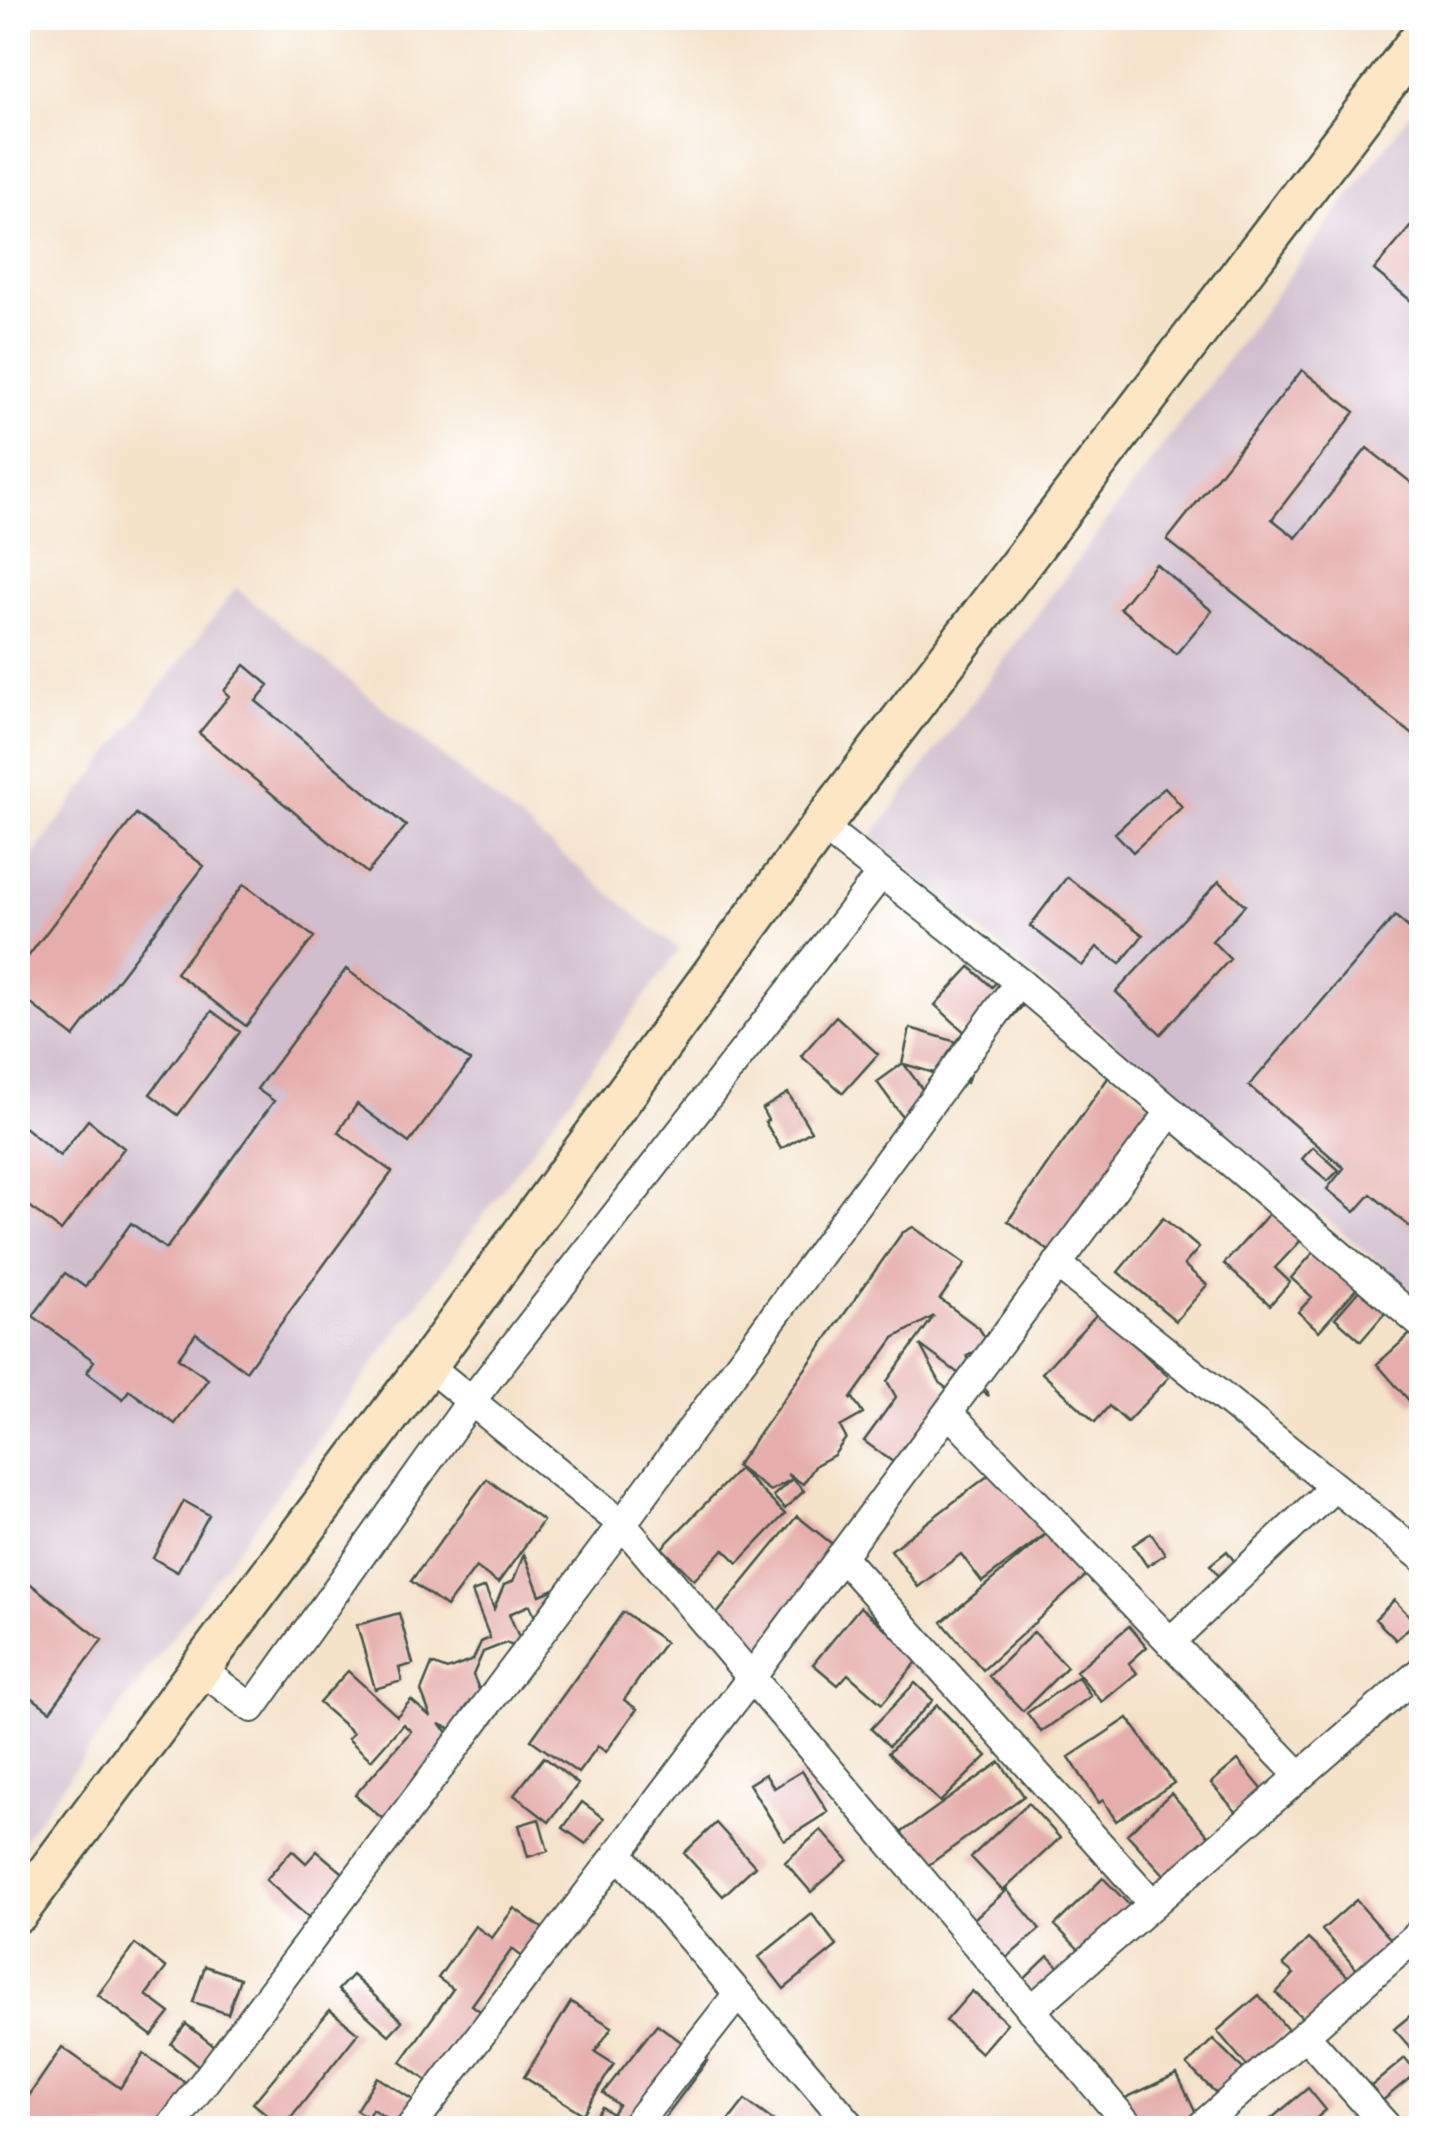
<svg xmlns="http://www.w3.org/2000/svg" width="1439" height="2146" font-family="'Libre Bodoni',serif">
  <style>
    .industrial { fill: #d0bdcd }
    .building { fill: #e5aeac }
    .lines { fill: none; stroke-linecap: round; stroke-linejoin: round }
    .street-casing { stroke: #3f564a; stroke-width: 32 }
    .secondary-casing { stroke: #3f564a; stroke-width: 45 }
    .street { stroke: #fff; stroke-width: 28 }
    .secondary { stroke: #fce6c4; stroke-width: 40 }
  </style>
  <rect width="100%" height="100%" fill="#fff"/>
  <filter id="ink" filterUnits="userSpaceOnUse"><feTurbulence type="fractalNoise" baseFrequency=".01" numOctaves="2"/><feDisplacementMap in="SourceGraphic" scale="20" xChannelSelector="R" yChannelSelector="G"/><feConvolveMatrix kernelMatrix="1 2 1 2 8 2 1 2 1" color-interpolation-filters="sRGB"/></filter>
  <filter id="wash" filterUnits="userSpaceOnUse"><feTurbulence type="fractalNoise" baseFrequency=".0048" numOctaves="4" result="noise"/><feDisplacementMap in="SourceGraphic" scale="40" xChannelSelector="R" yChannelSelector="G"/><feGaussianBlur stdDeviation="2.25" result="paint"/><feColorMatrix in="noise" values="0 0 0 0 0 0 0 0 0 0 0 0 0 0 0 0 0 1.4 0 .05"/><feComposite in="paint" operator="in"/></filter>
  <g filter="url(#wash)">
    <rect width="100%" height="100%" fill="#f4e2c9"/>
    <path class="industrial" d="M1421,99V1298L870,839Z
      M236,588L679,950L18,1846V875Z"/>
    <g id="blocks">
      <path class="building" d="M1422,213V310L1374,270Z
        M1302,370L1355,412L1272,519L1296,538L1367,448L1422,491V742L1167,540Z
        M1156,564L1212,611L1176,654L1120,608Z
        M245,665L269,685L256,701L406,826L367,873L199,733L229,696L224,691Z
        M1165,787L1182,807L1133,852L1115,833Z
        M136,814L204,866L74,1037L18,994V970Z
        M1067,877L1143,935L1120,964L1097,947L1082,966L1030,926Z
        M1219,881L1245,905L1212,941L1230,959L1161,1034L1116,992Z
        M244,884L314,937L246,1026L176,973Z
        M1395,916L1422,939V1237L1371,1194L1355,1212L1327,1189L1344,1168L1249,1086Z
        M970,967L992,987L1001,977L1027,1001L983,1049L935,1005Z
        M346,969L470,1061L409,1143L357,1104L338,1132L392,1172L246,1371L196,1333L178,1358L208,1379L175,1424L129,1390L123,1399L87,1372L94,1361L33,1316L65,1273L85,1287L131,1223L166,1249L274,1101L257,1089Z
        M212,1011L240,1032L178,1115L150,1094Z
        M836,1016L878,1054L843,1093L801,1056Z
        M910,1028L977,1048L967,1083L904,1064L933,1104L907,1123L877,1082L902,1064Z
        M1110,1075L1159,1111L1056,1256L1008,1221Z
        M788,1093L811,1131L781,1149L765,1122L768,1120L762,1109Z
        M88,1120L124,1148L61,1231L18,1197V1122L60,1156Z
        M1313,1147L1339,1170L1328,1181L1302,1159Z
        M1274,1208L1305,1236L1275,1268L1290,1282L1270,1305L1224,1264Z
        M1163,1218L1199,1248L1184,1265L1207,1285L1176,1321L1118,1272Z
        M913,1227L965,1264L940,1299L979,1328L989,1344L967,1356L989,1396L920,1345L941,1384L955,1395L917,1448L893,1462L864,1441L896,1397L887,1381L934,1316L894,1338L850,1400L853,1398L863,1414L840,1427L846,1438L834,1455L816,1465L803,1484L788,1474L804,1491L785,1509L773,1496L792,1479L770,1491L736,1466L902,1233Z
        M1328,1236L1370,1273L1319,1331L1298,1312L1312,1297L1291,1278Z
        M1370,1278L1396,1300L1361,1341L1335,1318Z
        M1099,1312L1169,1377L1127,1422L1109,1406L1095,1422L1042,1373Z
        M1418,1327L1422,1331V1395L1412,1404L1377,1364Z
        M1002,1465L1051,1530L982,1582L961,1554L918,1587L891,1550Z
        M739,1469L785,1514L738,1563L724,1549L694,1580L662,1548Z
        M487,1479L543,1521L498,1583L476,1567L446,1607L411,1581Z
        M184,1501L209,1515L177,1572L153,1558Z
        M797,1516L846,1555L752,1669L704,1630Z
        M1051,1530L1089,1573L983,1670L942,1622Z
        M1151,1533L1165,1554L1147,1566L1133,1545Z
        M1227,1551L1239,1568L1223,1581L1210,1565Z
        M524,1554L540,1595L564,1585L543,1637L530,1605L509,1614L525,1651L506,1643L483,1652L473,1675L489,1713L478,1739L439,1724L463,1745L391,1826L355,1795L411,1731L403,1724L371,1760L348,1739L353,1733L319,1703L348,1671L397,1716L411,1700L431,1717L421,1691L432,1664L447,1670L473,1660L481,1642L490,1638L472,1592L485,1587L494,1609L504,1585L513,1581Z
        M18,1574L102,1640L50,1711L18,1687Z
        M1394,1600L1415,1622L1396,1640L1375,1619Z
        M860,1607L920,1658L882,1704L848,1674L838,1685L813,1664Z
        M623,1612L665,1642L624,1700L637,1709L606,1752L598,1746L578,1773L531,1740Z
        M399,1613L413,1664L399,1668L402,1681L375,1689L357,1625Z
        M1129,1626L1147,1647L1129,1663L1137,1673L1102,1702L1076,1671Z
        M1034,1632L1067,1667L1023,1711L989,1676Z
        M1078,1677L1091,1696L1041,1732L1027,1713Z
        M915,1683L933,1700L889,1746L871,1729Z
        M937,1705L987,1756L940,1802L888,1753Z
        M1128,1718L1174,1783L1116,1821L1103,1800L1099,1803L1069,1757Z
        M544,1757L578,1784L549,1822L514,1795Z
        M1238,1760L1272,1801L1246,1823L1211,1783Z
        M1000,1762L1024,1796L912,1877L888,1842Z
        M802,1771L828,1812L784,1840L749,1784L765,1774L774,1788Z
        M1171,1793L1214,1842L1170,1881L1127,1834Z
        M582,1802L604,1818L586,1844L563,1828Z
        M1028,1803L1060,1838L1003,1891L971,1857Z
        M539,1819L548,1851L528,1857L519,1825Z
        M716,1823L755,1866L723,1896L684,1853Z
        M821,1830L848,1860L811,1892L785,1862Z
        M292,1850L306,1863L317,1851L355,1883L318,1926L266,1880Z
        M1103,1878L1141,1917L1093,1964L1055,1925Z
        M1007,1890L1040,1929L994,1969L962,1929Z
        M1356,1900L1394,1943L1360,1973L1322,1930Z
        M514,1908L545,1930L525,1959L512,1949L472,2005L488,2017L437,2088L401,2062L453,1989L438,1978L475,1926L492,1938Z
        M812,1914L837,1946L784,1989L759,1957Z
        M1308,1939L1355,1983L1313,2028L1276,1993L1294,1974L1283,1965Z
        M135,1944L166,1968L146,1995L170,2013L152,2036L98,1995Z
        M1048,1956L1073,1982L1036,2018L1011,1992Z
        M205,1966L240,1978L228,2014L193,2002Z
        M352,1975L402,2021L389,2035L338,1990Z
        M972,1991L1007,2023L981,2053L946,2021Z
        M1259,1995L1288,2030L1247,2066L1217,2031Z
        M571,2002L612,2027L595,2052L614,2064L583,2114L524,2077Z
        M1422,2006V2061L1394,2029Z
        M330,2010L358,2033L283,2128L253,2103Z
        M186,2024L219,2050L204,2070L171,2044Z
        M657,2024L707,2061L657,2128H586L602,2107L612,2114L618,2105L603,2093Z
        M1213,2039L1246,2072L1221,2098L1187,2065Z
        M62,2047L120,2088L144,2054L200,2093L175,2128H18V2112Z
        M1405,2058L1417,2072L1381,2102L1369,2088Z
        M1177,2074L1203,2128H1137L1123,2099Z
        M377,2077L421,2105L402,2128L372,2109L368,2117L356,2110Z
        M1308,2088L1326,2110L1305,2128H1260Z
        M745,2100L783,2128H723Z"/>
    </g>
  </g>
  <g filter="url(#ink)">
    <use href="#blocks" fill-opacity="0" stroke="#3f564a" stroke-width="2.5"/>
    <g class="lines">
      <g class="street-casing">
        <path id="street" d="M821,826L1019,982L1422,1325
          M1057,1264L1422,1557
          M427,1365L622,1524L1131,2128
          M948,1412L1300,1776
          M841,1556L1153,1904
          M1170,1642L1334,1487
          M200,1669L252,1708L471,1401L881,874
          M618,1853L853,2128
          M1031,2010L1422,1670
          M1306,2036L1388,2128
          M170,2128L622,1524L1019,982
          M410,2128L751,1678L1171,1111
          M633,2128L738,1994
          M1199,2128L1422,1931"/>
      </g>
      <g class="secondary-casing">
        <path id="secondary" d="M18,1912L427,1365L821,826L1422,36"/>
      </g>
      <use href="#street" class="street"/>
      <use href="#secondary" class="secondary"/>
    </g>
  </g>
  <rect width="1439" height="2146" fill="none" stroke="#fff" stroke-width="60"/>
</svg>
